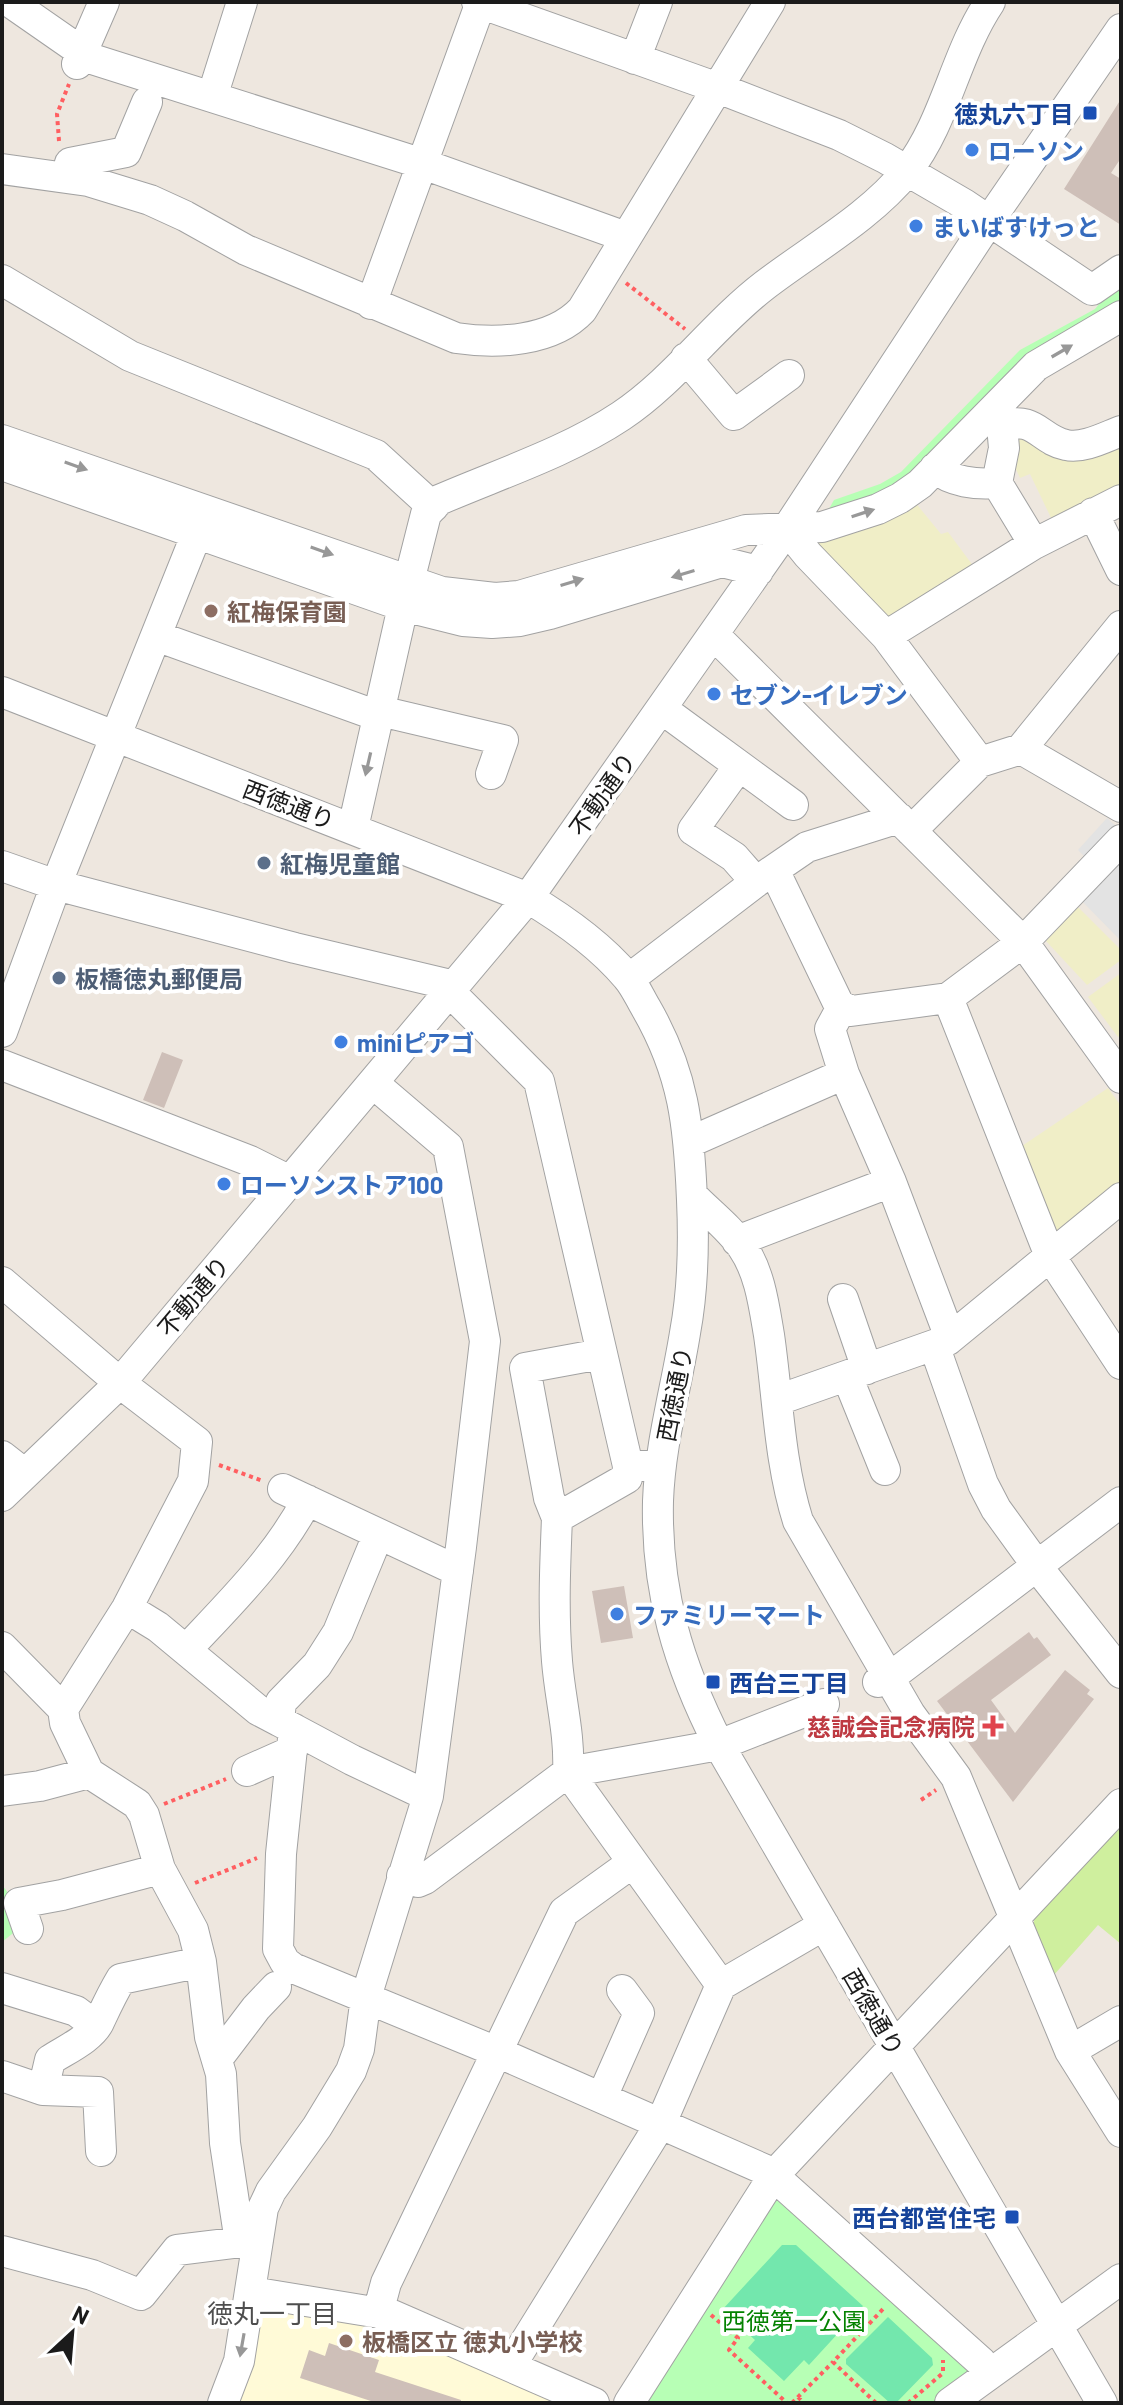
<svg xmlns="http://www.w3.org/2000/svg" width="1123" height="2405" font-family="Barlow,'Noto Sans JP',sans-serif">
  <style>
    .education { fill: #fffad7 }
    .farmland { fill: #f0eec7 }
    .grass { fill: #cfef9e }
    .park { fill: #b7ffb5 }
    .pitch { fill: #73e7ad }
    .parking { fill: #e3e3e3 }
    .building { fill: #cebfb8 }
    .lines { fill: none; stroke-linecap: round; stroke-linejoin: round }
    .minor-casing { stroke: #a2a2a2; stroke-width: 32 }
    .path { stroke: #ff5f61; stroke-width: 4; stroke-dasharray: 4 4; stroke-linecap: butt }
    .minor { stroke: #fff; stroke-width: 30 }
    .oneway { fill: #989898 }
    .transit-dot { fill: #1a4fb4; stroke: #fff; stroke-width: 3 }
    .shop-dot { fill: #3f7fe0; stroke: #fff; stroke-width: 3 }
    .education-dot { fill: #8d6e63; stroke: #fff; stroke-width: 3 }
    .service-dot { fill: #5c6f8a; stroke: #fff; stroke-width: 3 }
    .health-dot { fill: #e0444e; stroke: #fff; stroke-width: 3 }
    .labels { text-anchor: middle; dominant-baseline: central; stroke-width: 8; stroke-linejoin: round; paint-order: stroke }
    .transit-label { font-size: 24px; font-weight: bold; fill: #164399; stroke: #fff; text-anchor: end }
    .shop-label { font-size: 24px; font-weight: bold; fill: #366cbe; stroke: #fff; text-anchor: start }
    .education-label { font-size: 24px; font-weight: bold; fill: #785e54; stroke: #fff; text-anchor: start }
    .street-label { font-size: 24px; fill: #1b1b1b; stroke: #fff }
    .service-label { font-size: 24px; font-weight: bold; fill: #4e5e75; stroke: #fff; text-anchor: start }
    .health-label { font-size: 24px; font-weight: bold; fill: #be3a42; stroke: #fff; text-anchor: end }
    .park-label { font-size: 24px; fill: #048200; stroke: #fff }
    .neighbourhood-label { font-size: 26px; fill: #4e4e4e; stroke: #fff }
  </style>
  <rect width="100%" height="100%" fill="#eee7df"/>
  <path class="education" d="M269,2302L390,2319L571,2403H237L259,2312Z"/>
  <path class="farmland" d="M1009,434L1121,438V489L1053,522L1030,474L1020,478L1015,467Z
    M914,501L941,534L948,532L974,567L891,619L880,618L815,549L818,538Z
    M1078,907L1121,950V960L1087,985L1046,941Z
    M1121,973V1035L1118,1037L1088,997Z
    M1108,1088L1121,1106V1183L1063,1232L1048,1228L1019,1148Z"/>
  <path class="grass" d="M1121,1822V1944L1098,1925L1053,1976L1033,1929L1035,1914Z"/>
  <path class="park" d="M1121,277V309L913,485L822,521L834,500L880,484L901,472L1020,350L1095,309Z
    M2,1885L12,1898L22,1926L2,1942Z
    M783,2198L968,2362L967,2378L933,2403H638L773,2199Z"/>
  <path class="pitch" d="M782,2245H796L863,2306L809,2365L804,2360L784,2381L748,2348L755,2340L722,2310Z
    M888,2317L932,2358L933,2365L896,2403H890L846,2364V2359Z"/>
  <path class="parking" d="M1107,818L1118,828L1088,860L1078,850Z
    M1121,852V941L1079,898Z"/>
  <path class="building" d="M1121,99V158L1111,173L1121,179V225L1064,189Z
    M162,1052L183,1060L164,1108L143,1100Z
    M624,1586L633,1638L601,1643L592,1591Z
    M1029,1632L1034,1639L1037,1637L1051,1655L991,1700L1015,1733L1065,1670L1090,1690L1087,1694L1094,1699L1013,1802L937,1701Z
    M329,2343L379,2360L375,2372L461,2400V2403H377L300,2378L309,2350L325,2356Z"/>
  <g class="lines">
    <g class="minor-casing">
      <path id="minor" d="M10,2L92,59L423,164L626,237
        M477,2L718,88L839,135L885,158L964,204L1092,290L1121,270
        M635,59L657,2
        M77,64L104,2
        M212,97L242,2
        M2,169L88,181L150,200L185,216L246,250L456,338C497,344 552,342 582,310L770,2
        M85,171V169L69,168L70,163L126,152L147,102
        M2,280L130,356L376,455L433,507
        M371,304L481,2
        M686,358L734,415L789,375
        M2,440L442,592L495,598L519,596L746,530L822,527L878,509L900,498L920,484L1036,366L1121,316
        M2,465L403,606L463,621L492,623L520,621L550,614L722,562L758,571
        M935,468C951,482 977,485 997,483L1004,448L1002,426C1035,415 1040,440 1066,445C1083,449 1105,437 1121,431
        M997,483L1034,544
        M1093,513L1121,570
        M787,529L808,555L886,636L980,762
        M714,635L1023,942L1121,1078
        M156,636L378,716
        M886,636L1034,544L1121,500
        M2,692L528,898C565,920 600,945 627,977C635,986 640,998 646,1008C684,1074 689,1126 692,1200C694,1244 693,1290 685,1333C676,1389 660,1444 658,1501C656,1591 678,1665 719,1745L1102,2403
        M662,709L793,805
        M380,711L503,740L491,774
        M1021,749L1121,626
        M739,766L693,830L734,857L756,882
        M353,828L406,593L426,514L439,500C499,474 567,452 621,416C675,380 714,324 765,285C812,249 870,217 907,171C946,121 955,54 990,2
        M911,831L980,762L1021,749L1121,807
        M2,866L56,885L295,948L455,986
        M774,870L839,1005L851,1011L948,998L1023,942L1121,840
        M629,979L756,882L807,847L899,818
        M450,992L539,1081L628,1466H647
        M948,998L1050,1256L1121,1364
        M842,1007L830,1029L844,1074L891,1182L946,1327L948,1340
        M2,1032L56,885L197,533
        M2,1065L250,1161L290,1181
        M690,1142L844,1074
        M692,1195C708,1212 730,1228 743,1248C760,1273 764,1306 769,1335C778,1397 779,1461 798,1521L910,1714L956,1777L1070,2051L1121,2132
        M737,1241L891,1182
        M2,1282L120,1383L197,1442L193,1481L127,1608L63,1709
        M843,1299L867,1369
        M934,1345L983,1484L996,1509L1046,1578L1121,1673
        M847,1376L885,1470
        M778,1400L948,1340L1121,1198
        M2,1456L25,1474
        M628,1466L627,1478L557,1518C555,1566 553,1613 557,1661C560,1699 570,1734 568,1772L721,1985
        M283,1489L458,1571
        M2,1496L120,1383L528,898L787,529L989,221L1121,29
        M557,1518L549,1498L525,1368L601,1354
        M378,1535L338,1632L317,1665L281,1702L279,1721L352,1760L428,1796
        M127,1608L158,1627L258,1710L279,1721
        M2,1647L63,1709L65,1723L89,1773L137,1804L144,1815L160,1869L193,1930L201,1962L210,2037L221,2074L225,2143L240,2242
        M187,1649C231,1602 277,1557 307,1500
        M878,1682L889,1678L1121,1502
        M294,1729L281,1854L278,1949L285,1962L293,1968L497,2052L768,2171L981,2362L990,2374
        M247,1771L292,1751
        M2,1791L40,1786L89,1773
        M402,1876L418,1882L425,1879L568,1772L719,1745L824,1704
        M28,1929L19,1903L62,1895L160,1869
        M2,1988L76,2011L96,2026
        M1070,2051L1121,2021
        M218,2058L256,2008L276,1987
        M2,2076L43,2090L98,2092L101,2151
        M43,2090L50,2060C65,2050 93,2038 100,2020C107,2005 112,1994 121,1979L201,1962
        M602,2097L639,2013L622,1990
        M2,2251L92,2275L141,2295L177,2250L258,2240
        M251,2292L392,2315L594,2403
        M378,2313L386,2283L564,1912L632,1863
        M511,2365L661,2123L721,1985L824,1925
        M223,2403L239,2361L263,2208L271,2191L317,2127L351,2071L359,2049L366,1997L428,1796L461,1547L485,1341L448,1147L373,1083
        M629,2403L774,2175L1121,1804
        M950,2403L1121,2279"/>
    </g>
    <path class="path" d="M59,141L57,114L69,84
      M626,283L685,329
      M219,1465L263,1481
      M921,1800L936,1790
      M164,1804L226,1779
      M195,1883L257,1858
      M711,2315L738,2338L729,2350L787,2403
      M798,2397L804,2403
      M792,2403L833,2362
      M876,2403L833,2362L884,2308
      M908,2403L943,2373V2360"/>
    <use href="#minor" class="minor"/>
  </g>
  <defs><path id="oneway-solid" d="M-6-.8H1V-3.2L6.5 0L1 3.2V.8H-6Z" transform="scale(2)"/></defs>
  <g class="oneway">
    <use href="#oneway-solid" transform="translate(1062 351) rotate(-30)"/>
    <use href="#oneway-solid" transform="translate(76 466) rotate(19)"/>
    <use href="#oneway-solid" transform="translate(863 513) rotate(-18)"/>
    <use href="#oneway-solid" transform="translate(322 551) rotate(19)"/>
    <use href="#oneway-solid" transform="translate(683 574) rotate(163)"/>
    <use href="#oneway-solid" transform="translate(572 582) rotate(-17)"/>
    <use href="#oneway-solid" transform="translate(368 764) rotate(103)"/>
    <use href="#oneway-solid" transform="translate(242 2345) rotate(100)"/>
  </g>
  <g class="transit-dot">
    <rect x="1082" y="105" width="16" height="16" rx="4"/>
    <rect x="705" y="1674" width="16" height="16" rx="4"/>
    <rect x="1004" y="2209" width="16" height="16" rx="4"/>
  </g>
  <g class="shop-dot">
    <circle cx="972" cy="150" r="8"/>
    <circle cx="916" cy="226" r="8"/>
    <circle cx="714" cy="694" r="8"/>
    <circle cx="341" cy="1042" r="8"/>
    <circle cx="224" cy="1184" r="8"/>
    <circle cx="617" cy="1614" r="8"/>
  </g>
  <g class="education-dot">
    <circle cx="211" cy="611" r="8"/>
    <circle cx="346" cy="2341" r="8"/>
  </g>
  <g class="service-dot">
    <circle cx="264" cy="863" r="8"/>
    <circle cx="59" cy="978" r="8"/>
  </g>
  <path class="health-dot" d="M989 1714h8v8h8v8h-8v8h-8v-8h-8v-8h8z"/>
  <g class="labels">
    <g class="transit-label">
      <text x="1074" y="113">徳丸六丁目</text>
      <text x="729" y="1682" text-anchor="start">西台三丁目</text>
      <text x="996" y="2217">西台都営住宅</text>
    </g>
    <g class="shop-label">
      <text x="988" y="150">ローソン</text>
      <text x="932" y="226">まいばすけっと</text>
      <text x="730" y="694">セブン-イレブン</text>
      <text x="357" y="1042">miniピアゴ</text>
      <text x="240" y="1184">ローソンストア100</text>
      <text x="633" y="1614">ファミリーマート</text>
    </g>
    <g class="education-label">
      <text x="227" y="611">紅梅保育園</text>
      <text x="362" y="2341">板橋区立 徳丸小学校</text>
    </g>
    <g class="street-label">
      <text transform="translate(602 794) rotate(-55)">不動通り</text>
      <text transform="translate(289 804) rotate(21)">西徳通り</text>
      <text transform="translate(193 1296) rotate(-50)">不動通り</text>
      <text transform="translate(674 1394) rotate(-79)">西徳通り</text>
      <text transform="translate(874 2012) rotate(60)">西徳通り</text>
    </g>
    <g class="service-label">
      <text x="280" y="863">紅梅児童館</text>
      <text x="75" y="978">板橋徳丸郵便局</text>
    </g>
    <g class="health-label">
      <text x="975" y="1726">慈誠会記念病院</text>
    </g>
    <g class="park-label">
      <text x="794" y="2320">西徳第一公園</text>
    </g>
    <g class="neighbourhood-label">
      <text x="272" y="2312">徳丸一丁目</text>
    </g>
  </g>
  <rect width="1123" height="2405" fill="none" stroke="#1b1b1b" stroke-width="8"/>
  <g transform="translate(72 2333) rotate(26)" stroke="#ffffff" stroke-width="6" paint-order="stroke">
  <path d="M0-6L14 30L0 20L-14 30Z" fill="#1b1b1b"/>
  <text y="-12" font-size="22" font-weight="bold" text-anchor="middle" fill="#1b1b1b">N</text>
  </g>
</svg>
